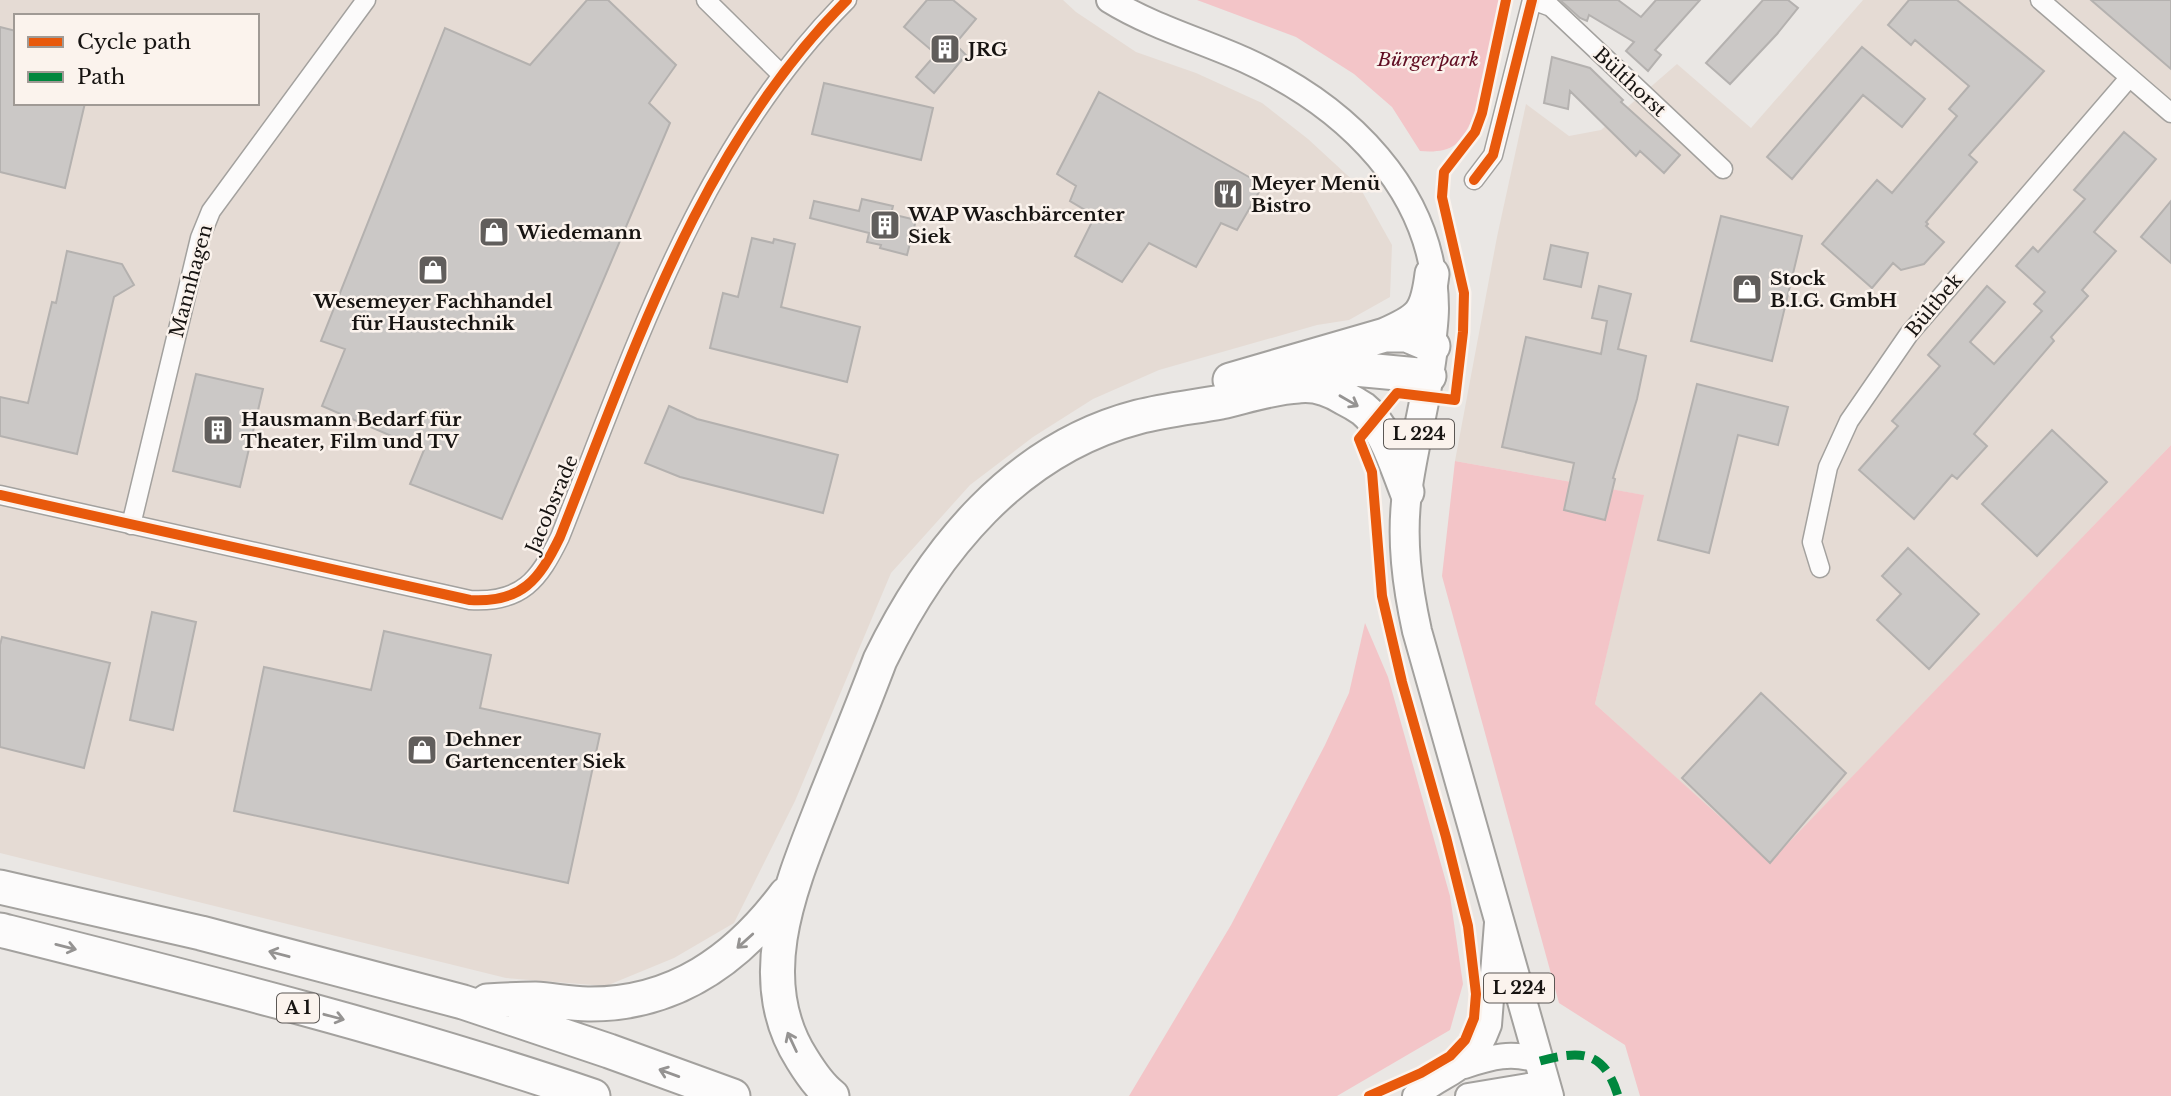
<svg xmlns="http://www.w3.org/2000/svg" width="2171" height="1096" font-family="'Libre Baskerville',serif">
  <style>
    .built { fill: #e5dbd4; fill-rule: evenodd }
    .green { fill: #f3c5c8 }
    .building { fill: #cbc8c6; stroke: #b4b1af; stroke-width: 2 }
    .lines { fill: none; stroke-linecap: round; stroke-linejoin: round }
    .street-casing { stroke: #a3a19e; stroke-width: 21 }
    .secondary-casing { stroke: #a3a19e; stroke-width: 28 }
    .primary-casing { stroke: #a3a19e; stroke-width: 32 }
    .highway-casing { stroke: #a3a19e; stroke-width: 37 }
    .street { stroke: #fcfbfb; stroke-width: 18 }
    .secondary { stroke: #fcfbfb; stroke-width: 24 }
    .primary { stroke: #fcfbfb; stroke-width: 28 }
    .highway { stroke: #fcfbfb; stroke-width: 33 }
    .quiet { stroke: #00873e; stroke-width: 9; stroke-dasharray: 18 9; stroke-linecap: butt }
    .cycleway-casing { stroke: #fbf3ed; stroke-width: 15 }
    .cycleway { stroke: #e8590c; stroke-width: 10 }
    .oneway { stroke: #959392 }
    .labels { text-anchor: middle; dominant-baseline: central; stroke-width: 5; stroke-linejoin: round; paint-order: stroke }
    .shield { fill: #fbf3ed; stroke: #5b5754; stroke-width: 2 }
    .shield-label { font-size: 18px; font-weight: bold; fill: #171412 }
    .poi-label { font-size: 19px; font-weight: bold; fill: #171412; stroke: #fbf3ed; text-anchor: start }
    .park-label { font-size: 19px; font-style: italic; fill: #600d22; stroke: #fbf3ed }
    .street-label { font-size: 19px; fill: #171412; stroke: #fbf3ed }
  </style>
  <rect width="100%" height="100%" fill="#eae7e4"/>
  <path class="built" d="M0,0H1063L1076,12L1136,52L1196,73L1262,103L1308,139L1359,186L1392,245L1390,297L1349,320L1317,325L1159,370L1093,399L1033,437L970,485L891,573L795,801L734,923L674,958L606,986L506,978L0,853ZM16,16H257V103H16Z
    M1863,0H2171V445L1770,863L1595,704L1643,495L1455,461L1497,237L1526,104L1569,136L1601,130L1677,64L1751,128Z"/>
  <path class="green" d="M1197,0H1501C1494,36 1483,120 1456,144C1446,152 1432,152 1420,151L1392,107L1354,74L1296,37Z
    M2171,445V1096H1640L1625,1045L1559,1003L1442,576L1455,461L1644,495L1595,704L1770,862Z
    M1365,623L1388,677L1450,896L1463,984L1450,1030L1337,1096H1129L1231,925L1325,745L1349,693Z"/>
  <path class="building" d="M587,0H608L676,65L649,103L670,123L502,519L410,484L424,450L322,406L345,349L321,341L445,28L530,65Z
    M927,0H953L976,19L955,44L966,55L934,93L916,77L936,54L904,27Z
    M1560,0H1618L1641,17L1656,0H1700L1655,50L1661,55L1648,71L1626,51L1634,42L1589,15L1587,21L1580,18Z
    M1763,0H1788L1798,8L1777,34L1730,84L1706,63Z
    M1909,0H1957L2044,71L1969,155L1977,162L1926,222L1928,224L1926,226L1944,242L1924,264L1901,270L1893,263L1872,288L1822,244L1877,180L1892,193L1957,116L1949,109L1969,86L1915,40L1911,45L1888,25Z
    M2091,0H2171V69Z
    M0,27L16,31V103H85L65,188L0,172Z
    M1862,47L1925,99L1902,127L1863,95L1792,179L1767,157Z
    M1552,57L1590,68L1623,100L1621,102L1680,155L1664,173L1640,151L1636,156L1570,91L1568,109L1544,103Z
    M824,83L933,108L921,160L812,134Z
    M1099,92L1263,185L1237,230L1221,223L1196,267L1149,243L1122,282L1075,256L1095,216L1070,201L1076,186L1057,174Z
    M2124,132L2156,159L2094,232L2116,251L2082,290L2088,296L2051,337L2054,341L1974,434L1987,446L1957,479L1952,475L1914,519L1859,470L1898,426L1892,421L1940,366L1928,355L1987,286L2005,302L1970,342L1994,364L2042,311L2034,304L2045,292L2016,266L2033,247L2038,252L2085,199L2074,190Z
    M862,199L893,206L891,214L916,220L907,255L880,248L881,245L867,242L869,233L810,218L814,201L859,211Z
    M2171,201V263L2141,237Z
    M1721,216L1802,236L1772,361L1691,341Z
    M752,238L773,243L774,239L795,244L781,307L860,327L847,382L710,348L723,293L738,297Z
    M1551,245L1588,253L1581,287L1544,279Z
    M67,251L122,264L134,285L114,297L77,454L0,436V397L28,403L52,302L56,303Z
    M1599,286L1631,294L1618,349L1646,356L1637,399L1613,478L1615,479L1605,520L1564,510L1574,463L1502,447L1526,337L1601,354L1607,321L1592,318Z
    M196,374L263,389L240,487L173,471Z
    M1697,384L1788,407L1778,445L1738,435L1709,553L1658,540Z
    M669,406L697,419L838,455L823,513L680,477L645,463Z
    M2052,430L2107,482L2037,556L1982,504Z
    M1908,548L1979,614L1929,669L1877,620L1901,594L1882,576Z
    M152,612L196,622L173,730L130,720Z
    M384,631L491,655L480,708L600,734L568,883L234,811L264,667L371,690Z
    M2,637L110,663L84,768L0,747V645Z
    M1761,693L1846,773L1770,863L1682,778Z"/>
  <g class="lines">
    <g class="street-casing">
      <path id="street" d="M706,0L781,74
        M1532,0L1551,7L1723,169
        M2040,0L2171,113
        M1474,180L1493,155L1532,0
        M0,495L470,600C522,603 539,580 560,537C635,348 700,147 847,0
        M131,525L200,238L211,211L366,0
        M1820,568L1812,542L1828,467L1849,421L1909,334L2129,78"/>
    </g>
    <g class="secondary-casing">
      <path id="secondary" d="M1109,0C1151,26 1200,40 1245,60C1346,106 1435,190 1436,308C1436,321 1434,333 1433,346
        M1464,1066C1491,1057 1512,1051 1540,1061
        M1415,1096C1450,1069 1472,1072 1489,1025L1497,923
        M1468,1096L1546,1083"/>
    </g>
    <g class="primary-casing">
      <path id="primary" d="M1432,355C1426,402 1413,447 1407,493C1401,540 1407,585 1417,631L1549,1096"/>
    </g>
    <g class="highway-casing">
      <path id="highway" d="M1385,335H1407L1433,346
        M1304,370L1344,368L1429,376
        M1230,380L1385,335C1421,319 1427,314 1432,274
        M0,887L201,933L463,1002L609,1051L733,1096
        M0,930C199,980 399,1030 593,1096
        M487,1001C503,1000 519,999 535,999C553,1000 570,1004 588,1004C674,1005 737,960 786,894
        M832,1096C820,1087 810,1072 802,1059C748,975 795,877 827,794C845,749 863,705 880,660C933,551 1015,449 1138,417C1165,410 1194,407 1221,402C1247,396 1274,387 1299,386C1315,384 1331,390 1344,398C1350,401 1357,405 1363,409C1385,426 1397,467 1407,492"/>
    </g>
    <use href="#street" class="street"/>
    <use href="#secondary" class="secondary"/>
    <use href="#primary" class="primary"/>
    <use href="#highway" class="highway"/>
    <path class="quiet" d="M1540,1061C1581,1050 1604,1050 1618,1096"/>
    <g class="cycleway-casing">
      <path id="cycleway" d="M1474,180L1493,155L1532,0
        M0,495L470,600C522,603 539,580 560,537C635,348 700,147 847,0
        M1369,1096L1421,1073L1450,1056L1465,1040L1474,1018L1476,994L1468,926L1446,837L1402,682L1382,596L1372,472L1359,439L1397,393L1455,400L1463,332L1464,293L1442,197L1444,172L1475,132L1482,113L1506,0"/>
    </g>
    <use href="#cycleway" class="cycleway"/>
  </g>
  <defs><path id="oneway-shaft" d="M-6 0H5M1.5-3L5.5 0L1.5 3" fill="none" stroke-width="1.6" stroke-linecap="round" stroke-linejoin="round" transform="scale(1.75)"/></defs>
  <g class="oneway">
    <use href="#oneway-shaft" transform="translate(1349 401) rotate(30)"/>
    <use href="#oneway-shaft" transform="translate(745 941) rotate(138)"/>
    <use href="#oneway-shaft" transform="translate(66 947) rotate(14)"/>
    <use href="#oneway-shaft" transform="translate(279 954) rotate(-165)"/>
    <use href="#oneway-shaft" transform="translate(334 1017) rotate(15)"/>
    <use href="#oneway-shaft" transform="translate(792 1042) rotate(-115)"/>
    <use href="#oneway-shaft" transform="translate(669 1073) rotate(-160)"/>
  </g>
  <defs>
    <g id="building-square" transform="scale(1.575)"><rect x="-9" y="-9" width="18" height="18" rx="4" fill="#615e5c" stroke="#fbf3ed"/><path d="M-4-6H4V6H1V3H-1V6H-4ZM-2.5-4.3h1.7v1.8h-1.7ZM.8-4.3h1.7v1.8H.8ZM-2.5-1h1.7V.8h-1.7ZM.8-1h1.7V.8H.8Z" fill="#fff"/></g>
    <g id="restaurant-square" transform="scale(1.575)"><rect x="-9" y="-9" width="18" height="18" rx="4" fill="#615e5c" stroke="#fbf3ed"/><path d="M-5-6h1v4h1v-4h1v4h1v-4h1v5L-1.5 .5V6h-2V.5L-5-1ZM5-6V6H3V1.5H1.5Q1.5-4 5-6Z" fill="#fff"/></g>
    <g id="shop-square" transform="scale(1.575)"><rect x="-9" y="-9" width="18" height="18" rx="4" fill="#615e5c" stroke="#fbf3ed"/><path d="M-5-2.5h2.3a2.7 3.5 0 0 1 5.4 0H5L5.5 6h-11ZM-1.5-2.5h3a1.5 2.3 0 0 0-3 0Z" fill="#fff"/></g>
  </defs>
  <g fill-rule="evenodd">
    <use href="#building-square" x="945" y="49"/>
    <use href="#restaurant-square" x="1228" y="194"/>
    <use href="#building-square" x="885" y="225"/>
    <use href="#shop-square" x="494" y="232"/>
    <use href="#shop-square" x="433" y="270"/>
    <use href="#shop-square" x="1747" y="289"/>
    <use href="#building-square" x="218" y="430"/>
    <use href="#shop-square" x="422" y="750"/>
  </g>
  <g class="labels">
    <g class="shield">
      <rect x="1384" y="419.5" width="70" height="29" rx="5"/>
      <rect x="1484" y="973.5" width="70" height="29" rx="5"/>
      <rect x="277" y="993.5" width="42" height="29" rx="5"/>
    </g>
    <g class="shield-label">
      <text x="1419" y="434">L 224</text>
      <text x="1519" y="988">L 224</text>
      <text x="298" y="1008">A 1</text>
    </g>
    <g class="poi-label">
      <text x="968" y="49">JRG</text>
      <text x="1251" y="183">Meyer Menü<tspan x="1251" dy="22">Bistro</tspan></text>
      <text x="908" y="214">WAP Waschbärcenter<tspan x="908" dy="22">Siek</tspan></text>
      <text x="517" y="232">Wiedemann</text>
      <text x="1770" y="278">Stock<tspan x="1770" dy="22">B.I.G. GmbH</tspan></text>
      <text x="433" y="301" text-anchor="middle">Wesemeyer Fachhandel<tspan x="433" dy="22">für Haustechnik</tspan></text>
      <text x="241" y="419">Hausmann Bedarf für<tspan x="241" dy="22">Theater, Film und TV</tspan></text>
      <text x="445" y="739">Dehner<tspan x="445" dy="22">Gartencenter Siek</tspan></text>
    </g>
    <g class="park-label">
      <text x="1428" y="59">Bürgerpark</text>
    </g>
    <g class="street-label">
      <text transform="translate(1630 82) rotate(43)">Bülthorst</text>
      <text transform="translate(191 281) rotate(-75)">Mannhagen</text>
      <text transform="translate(1934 305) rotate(-50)">Bültbek</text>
      <text transform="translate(552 504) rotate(-67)">Jacobsrade</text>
    </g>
  </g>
  <rect x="14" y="14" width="245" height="91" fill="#fbf3ed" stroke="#a09a95" stroke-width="2"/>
  <rect x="28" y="37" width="35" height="10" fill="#e8590c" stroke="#a09a95" stroke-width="2"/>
  <text x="77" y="49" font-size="21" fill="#171412">Cycle path</text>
  <rect x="28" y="72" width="35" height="10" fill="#00873e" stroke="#a09a95" stroke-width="2"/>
  <text x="77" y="84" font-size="21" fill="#171412">Path</text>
</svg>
